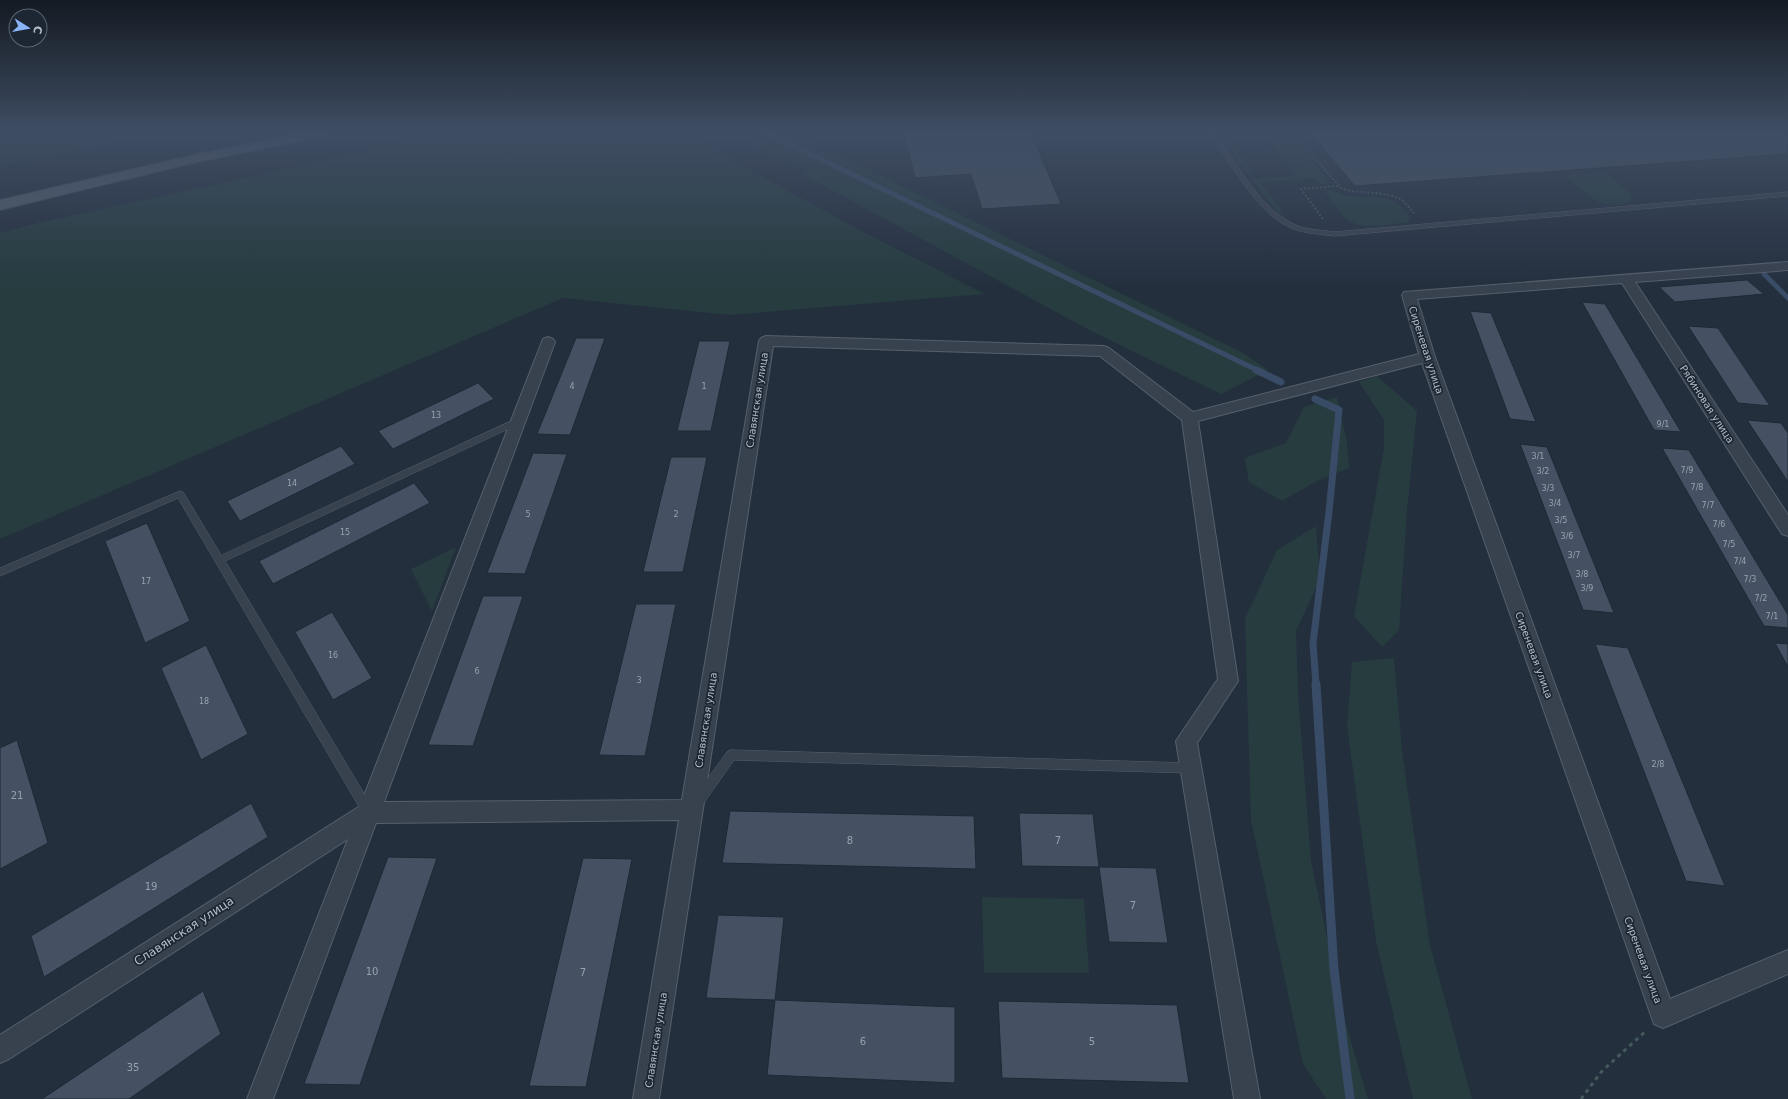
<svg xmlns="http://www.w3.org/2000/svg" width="1788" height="1099" font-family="'DejaVu Sans',sans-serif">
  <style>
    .green { fill: #263c3f }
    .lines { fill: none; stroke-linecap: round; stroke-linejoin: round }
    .stream-far2 { stroke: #394c67; stroke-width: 5 }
    .stream-far1 { stroke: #394c67; stroke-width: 7 }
    .stream { stroke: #394c67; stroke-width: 9 }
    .building { fill: #455162; stroke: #1f2835 }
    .lane-casing { stroke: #565f6c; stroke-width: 1 }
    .street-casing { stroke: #565f6c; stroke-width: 2 }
    .primary-casing { stroke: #414a57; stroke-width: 2 }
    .path-far1 { stroke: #44595c; stroke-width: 2; stroke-dasharray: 2 2; stroke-linecap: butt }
    .path { stroke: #44595c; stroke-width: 3; stroke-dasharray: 4 4; stroke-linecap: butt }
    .lane { fill: #38414e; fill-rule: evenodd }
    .street { fill: #38414e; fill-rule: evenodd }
    .primary { fill: #56606e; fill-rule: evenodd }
    .labels { text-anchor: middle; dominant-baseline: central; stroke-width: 3.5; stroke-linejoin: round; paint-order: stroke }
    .number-label { font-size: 8px; fill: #98a1af }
    .street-label { font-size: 10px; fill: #b4bcc9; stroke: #1d2633 }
    .near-number-label { font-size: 10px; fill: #98a1af }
    .near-street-label { font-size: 12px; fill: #b4bcc9; stroke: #1d2633 }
  </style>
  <rect width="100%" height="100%" fill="#242f3e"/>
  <path class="green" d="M0,133H158L0,167Z
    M453,133H683L865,233L985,294L730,315L563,298L0,539V233L38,223Z
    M729,133H792L817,146L814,151L834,153L1243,353L1268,370L1221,394L1093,332L804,175L808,165L794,166Z
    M1219,133H1224L1254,175L1248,173Z
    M1263,133H1289L1329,181V183L1320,184L1314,178L1260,182L1283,212L1281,214L1278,213L1252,180L1296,176Z
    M1606,173L1631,194V201C1620,206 1606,206 1594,200L1564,175Z
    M1328,190C1336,190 1341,195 1349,196C1376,200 1392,190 1410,217L1409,222C1391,224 1362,232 1347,219C1339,213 1333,202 1327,195L1326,191Z
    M1377,376L1417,411L1407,511L1399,630L1382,647L1354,616L1384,448V420L1359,382Z
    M1337,397L1347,443L1349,468L1315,482L1282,501L1249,482L1245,458L1286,443L1304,407Z
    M1316,526L1320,579L1296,631L1298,694L1311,861L1344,1018L1368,1099H1326L1303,1064L1251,820L1245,619L1277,550Z
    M456,547L432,611L411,569Z
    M1394,658L1402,751L1430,945L1472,1099H1413L1376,941L1347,726L1352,662Z
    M982,897L1084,899L1089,973H984Z"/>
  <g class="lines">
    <path class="stream-far2" d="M767,133L1259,371
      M1764,274L1788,298"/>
    <path class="stream-far1" d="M1256,370L1281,382
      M1315,399L1339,410L1329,512L1313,643L1316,685"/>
    <path class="stream" d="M1316,684L1334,970L1350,1099"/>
  </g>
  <path class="building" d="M904,133H1031L1061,204L982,209L971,174L915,178Z
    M1310,133H1782L1788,137V154L1355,186Z
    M1747,280L1764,294L1675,302L1659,287Z
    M1582,302L1605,304L1681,432L1654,430Z
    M1470,311L1491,313L1536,422L1510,419Z
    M1688,326L1718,328L1770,406L1738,403Z
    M576,338H605L570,435L537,434Z
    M699,341H730L711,431H677Z
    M478,383L494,399L393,449L378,431Z
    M1747,420L1781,423L1788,433V482Z
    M1520,444L1547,447L1614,613L1583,610Z
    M341,446L355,464L240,521L227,501Z
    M1662,448L1689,450L1788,615V628L1764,626Z
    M533,453L567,454L525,574L487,573Z
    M671,457H707L683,572H643Z
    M414,483L430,503L273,584L259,561Z
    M147,523L190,621L145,643L105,541Z
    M483,596H523L473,746L428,745Z
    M636,604H676L645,756L599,755Z
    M332,612L372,678L333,700L295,632Z
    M1775,643L1788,644V667Z
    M1595,644L1628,648L1725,886L1686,881Z
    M206,645L248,734L201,760L161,668Z
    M17,740L48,843L0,869V748Z
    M251,803L268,837L44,977L31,936Z
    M730,811L974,816L976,869L722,863Z
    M1019,813L1093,814L1099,867L1022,866Z
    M388,857L437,858L360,1085L304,1084Z
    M583,858L632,859L586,1087L529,1086Z
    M1099,867L1156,868L1168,943L1109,942Z
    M718,915L784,917L775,1000L706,998Z
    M203,991L221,1034L129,1099H42Z
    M775,1000L955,1007V1083L767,1075Z
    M998,1001L1177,1005L1189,1083L1002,1078Z"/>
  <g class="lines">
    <g class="lane-casing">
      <path id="lane" d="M1210,133H1216C1236,163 1262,212 1298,226C1309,230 1322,230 1334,232L1788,192V196L1334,236C1321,234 1307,234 1294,229C1258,216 1231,164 1210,133Z
        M518,418L521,419L522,421L521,423L225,561L372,807L374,811L372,815L368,816L364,815L178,498L0,576V568L180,491L183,492L221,555Z
        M731,750L1190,763L1194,765L1195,768L1194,771L1190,773L734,760L703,804L699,805L695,804L694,800L695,796L727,752Z"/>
    </g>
    <g class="street-casing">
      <path id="street" d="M1788,262V270L1635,282L1788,515V536L1782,534L1622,283L1417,299L1435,357L1670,999L1788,950V974L1663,1028L1654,1024L1422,363L1198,421L1238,681L1197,743L1260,1099H1234L1176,741L1218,679L1182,420L1100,356L773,346L659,1099H633L679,820L376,823L273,1099H247L348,839L9,1059L0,1063V1035L360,806L543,339L548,337L553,339L555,342L384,802L682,800L759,341L761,338L766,336L1104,346L1109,348L1193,412L1419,354L1402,295L1404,292Z"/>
    </g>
    <g class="primary-casing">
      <path id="primary" d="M299,133H326L324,136L319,137L189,164L0,210V200L189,156Z"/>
    </g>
    <path class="path-far1" d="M1293,133L1341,188C1359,195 1380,190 1398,198C1404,200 1409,208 1414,213
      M1323,219L1301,189L1338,186"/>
    <path class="path" d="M1581,1099L1602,1071L1647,1030"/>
    <use href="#lane" class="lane"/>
    <use href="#street" class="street"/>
    <use href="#primary" class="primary"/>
  </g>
  <linearGradient id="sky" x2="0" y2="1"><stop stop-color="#141a22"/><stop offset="0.46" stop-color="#3f4d63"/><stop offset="1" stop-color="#3f4d63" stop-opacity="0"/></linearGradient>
  <rect width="1788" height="287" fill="url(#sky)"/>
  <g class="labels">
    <g class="number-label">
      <text x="572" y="386">4</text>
      <text x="704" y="386">1</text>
      <text x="436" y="415">13</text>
      <text x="1663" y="424">9/1</text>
      <text x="1538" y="456">3/1</text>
      <text x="1687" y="470">7/9</text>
      <text x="1543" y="471">3/2</text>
      <text x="292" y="483">14</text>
      <text x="1697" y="487">7/8</text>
      <text x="1548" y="488">3/3</text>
      <text x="1555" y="503">3/4</text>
      <text x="1708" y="505">7/7</text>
      <text x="528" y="514">5</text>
      <text x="676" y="514">2</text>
      <text x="1561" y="520">3/5</text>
      <text x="1719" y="524">7/6</text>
      <text x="345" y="532">15</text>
      <text x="1567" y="536">3/6</text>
      <text x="1729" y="544">7/5</text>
      <text x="1574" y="555">3/7</text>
      <text x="1740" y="561">7/4</text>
      <text x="1582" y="574">3/8</text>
      <text x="1750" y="579">7/3</text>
      <text x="146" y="581">17</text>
      <text x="1587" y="588">3/9</text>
      <text x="1761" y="598">7/2</text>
      <text x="1772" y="616">7/1</text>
      <text x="333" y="655">16</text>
      <text x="477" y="671">6</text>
      <text x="639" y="680">3</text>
      <text x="204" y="701">18</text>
      <text x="1658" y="764">2/8</text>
    </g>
    <g class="street-label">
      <text transform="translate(1426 350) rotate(72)">Сиреневая улица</text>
      <text transform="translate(757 400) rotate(-81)">Славянская улица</text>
      <text transform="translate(1707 404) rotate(57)">Рябиновая улица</text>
      <text transform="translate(1534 655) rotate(70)">Сиреневая улица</text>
      <text transform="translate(706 720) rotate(-81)">Славянская улица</text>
      <text transform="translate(1643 960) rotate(70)">Сиреневая улица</text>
      <text transform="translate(656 1040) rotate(-81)">Славянская улица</text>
    </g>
    <g class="near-number-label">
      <text x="17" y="795">21</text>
      <text x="850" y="840">8</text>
      <text x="1058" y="840">7</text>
      <text x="151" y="886">19</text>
      <text x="1133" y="905">7</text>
      <text x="372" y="971">10</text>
      <text x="583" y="972">7</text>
      <text x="863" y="1041">6</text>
      <text x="1092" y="1041">5</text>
      <text x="133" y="1067">35</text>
    </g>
    <g class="near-street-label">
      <text transform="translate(184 931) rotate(-33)">Славянская улица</text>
    </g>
  </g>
  <g transform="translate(28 28) rotate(101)"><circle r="19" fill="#1d2633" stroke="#59626f"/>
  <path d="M0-3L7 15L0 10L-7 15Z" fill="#8ab4f8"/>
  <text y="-6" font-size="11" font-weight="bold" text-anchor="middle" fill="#b4bcc9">С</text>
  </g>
</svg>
